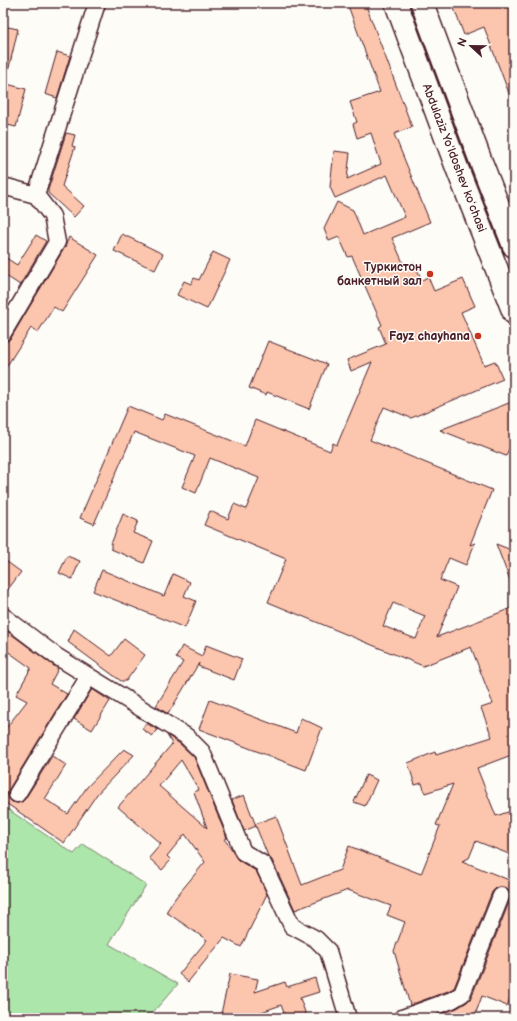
<svg xmlns="http://www.w3.org/2000/svg" width="517" height="1021" font-family="'Balsamiq Sans',sans-serif">
  <style>
    .green { fill: #ace6ab; stroke: #7b826b }
    .building { fill: #fcc6ae; stroke: #4a1f2b; fill-rule: evenodd }
    .lines { fill: none; stroke-linecap: round; stroke-linejoin: round }
    .minor-casing { stroke: #4a1f2b; stroke-width: 19 }
    .secondary-casing { stroke: #4a1f2b; stroke-width: 25 }
    .minor { stroke: #fdfcf7; stroke-width: 16 }
    .secondary { stroke: #fdfcf7; stroke-width: 22 }
    .poi-dot { fill: #c8321e; stroke: #fdfcf7; stroke-width: 1.5 }
    .labels { text-anchor: middle; dominant-baseline: central; stroke-width: 3; stroke-linejoin: round; paint-order: stroke }
    .street-label { font-size: 12px; fill: #4a1f2b; stroke: #fdfcf7 }
    .poi-label { font-size: 12px; font-weight: bold; fill: #4a1f2b; stroke: #fdfcf7; text-anchor: end }
  </style>
  <rect width="100%" height="100%" fill="#fdfcf7"/>
  <filter id="ink" filterUnits="userSpaceOnUse"><feTurbulence type="fractalNoise" baseFrequency=".025" numOctaves="2"/><feDisplacementMap in="SourceGraphic" scale="8" xChannelSelector="R" yChannelSelector="G"/><feConvolveMatrix kernelMatrix="1 2 1 2 8 2 1 2 1" color-interpolation-filters="sRGB"/></filter>
  <g filter="url(#ink)">
    <path class="green" d="M3,806L74,854L83,844L146,885L109,944L178,984L148,1018H3Z"/>
    <path class="building" d="M347,3H365L412,127L394,134L430,222L392,238L405,267L414,263L422,280L428,277L434,291L463,279L475,306L461,312L484,365L495,361L503,379L411,418L384,407L370,440L492,490L470,545L475,543L466,565L449,558L440,580L457,587L437,637L514,607V754L477,768L496,816L514,810V856L476,841L469,858L462,861L514,882V988L507,1006L482,996L474,1018H430L457,1008L467,1002L471,998L510,900V894L508,890L504,887H499L495,889L492,892L454,988L448,991L410,1005L394,951L405,922L387,915L391,906L348,890L295,910L272,860L268,856L255,824L276,816L302,885L340,870L349,846L421,874L440,826L436,825L453,784L425,793L422,783L415,785L408,763L435,752L436,755L492,737L481,708L493,704L471,647L423,666L268,602L286,559L204,525L210,511L228,519L234,504L246,509L259,478L210,458L196,493L182,487L195,456L134,432L94,524L80,518L128,406L162,420L165,414L245,446L255,420L330,451L333,443L337,445L372,362L351,371L347,360L386,344L379,327L382,325L352,256L348,257L339,237L329,241L324,229L337,202L353,210L363,235L405,217L387,175L335,198L330,187L334,151L350,153L347,179L381,164L371,133L357,138L353,124L357,122L350,102L380,92ZM393,603L425,616L416,639L383,626Z
      M452,3H509L514,16V104H513L484,27L464,35Z
      M3,26L18,29L8,72H3Z
      M57,52L70,56L57,98L45,94Z
      M3,83L26,89L16,127L3,124Z
      M66,133L75,135L72,146L75,147L62,186L84,206L74,217L48,193V190Z
      M122,234L163,254L155,270L114,251Z
      M36,235L46,241L20,285L3,274V256L17,265Z
      M69,237L98,255L62,312L54,307L38,332L31,328L3,372V343L11,338L65,247Z
      M213,252L230,260L207,309L177,295L184,281L191,284L194,278L199,280Z
      M268,341L327,364L309,409L267,392L266,395L249,388Z
      M514,401V437L506,456L440,430Z
      M123,514L138,521L133,533L153,541L144,563L111,549V544Z
      M496,544L514,551V588H513Z
      M67,556L80,561L72,579L59,573Z
      M3,559L21,572L3,596Z
      M102,570L164,596L173,574L190,582L184,596L196,601L185,628L93,591Z
      M3,628L58,669L50,684L67,694L9,789L8,794L9,799L12,802L17,803L22,802L25,799L52,756L66,765L45,799L68,814L87,787L124,749L134,755L97,794L64,843L3,801V732L27,701L16,695L31,668L3,648Z
      M74,629L111,656L124,639L145,655L126,681H121L68,642Z
      M206,645L242,659L234,680L198,666L199,663L168,714L156,706L183,662L176,658L182,646L202,656Z
      M92,689L110,701L92,730L74,719Z
      M210,700L296,733L301,718L322,728L306,770L199,729Z
      M146,723L158,730L152,736L142,729Z
      M167,735L180,744L194,757L227,838L224,839L231,848L238,860L256,871L267,894L241,947L224,938L188,982L179,974L207,940L166,912L176,897L205,862L185,834L167,856L171,860L162,870L149,858L161,844L118,807L172,744ZM181,760L199,790L194,792L207,828L159,786Z
      M366,775L377,780L365,806L354,802Z
      M244,795L256,826L244,831L232,800Z
      M230,974L258,979L255,992L285,982L287,987L315,978L319,992L300,998L307,1018H286L281,1005L245,1018H220Z"/>
    <g class="lines">
      <g class="minor-casing">
        <path id="minor" d="M3,186L36,195
          M3,333L57,242L52,216L36,195L97,3
          M3,616L56,656L186,736L202,752L243,852L263,864L292,926L316,939L328,951L348,1018
          M17,794L89,676
          M402,1018L452,1000L462,994L501,896"/>
      </g>
      <g class="secondary-casing">
        <path id="secondary" d="M396,3L457,168L514,313
          M422,3L480,159L514,246"/>
      </g>
      <use href="#minor" class="minor"/>
      <use href="#secondary" class="secondary"/>
    </g>
  </g>
  <g class="poi-dot">
    <circle cx="430" cy="274" r="4"/>
    <circle cx="478" cy="336" r="4"/>
  </g>
  <g class="labels">
    <g class="street-label">
      <text transform="translate(454 158) rotate(69)">Abdulaziz Yoʻldoshev koʻchasi</text>
    </g>
    <g class="poi-label">
      <text x="422" y="267">Туркистон<tspan x="422" dy="14">банкетный зал</tspan></text>
      <text x="470" y="336">Fayz chayhana</text>
    </g>
  </g>
  <rect width="517" height="1021" fill="none" stroke="#fdfcf7" stroke-width="16"/>
  <rect x="8" y="8" width="501" height="1005" fill="none" stroke="#4a1f2b" stroke-width="1.5" filter="url(#ink)"/>
  <g transform="translate(471 46) rotate(292)" stroke="#fdfcf7" stroke-width="3" paint-order="stroke">
  <path d="M0-3L7 15L0 10L-7 15Z" fill="#4a1f2b"/>
  <text y="-6" font-size="11" font-weight="bold" text-anchor="middle" fill="#4a1f2b">N</text>
  </g>
</svg>
